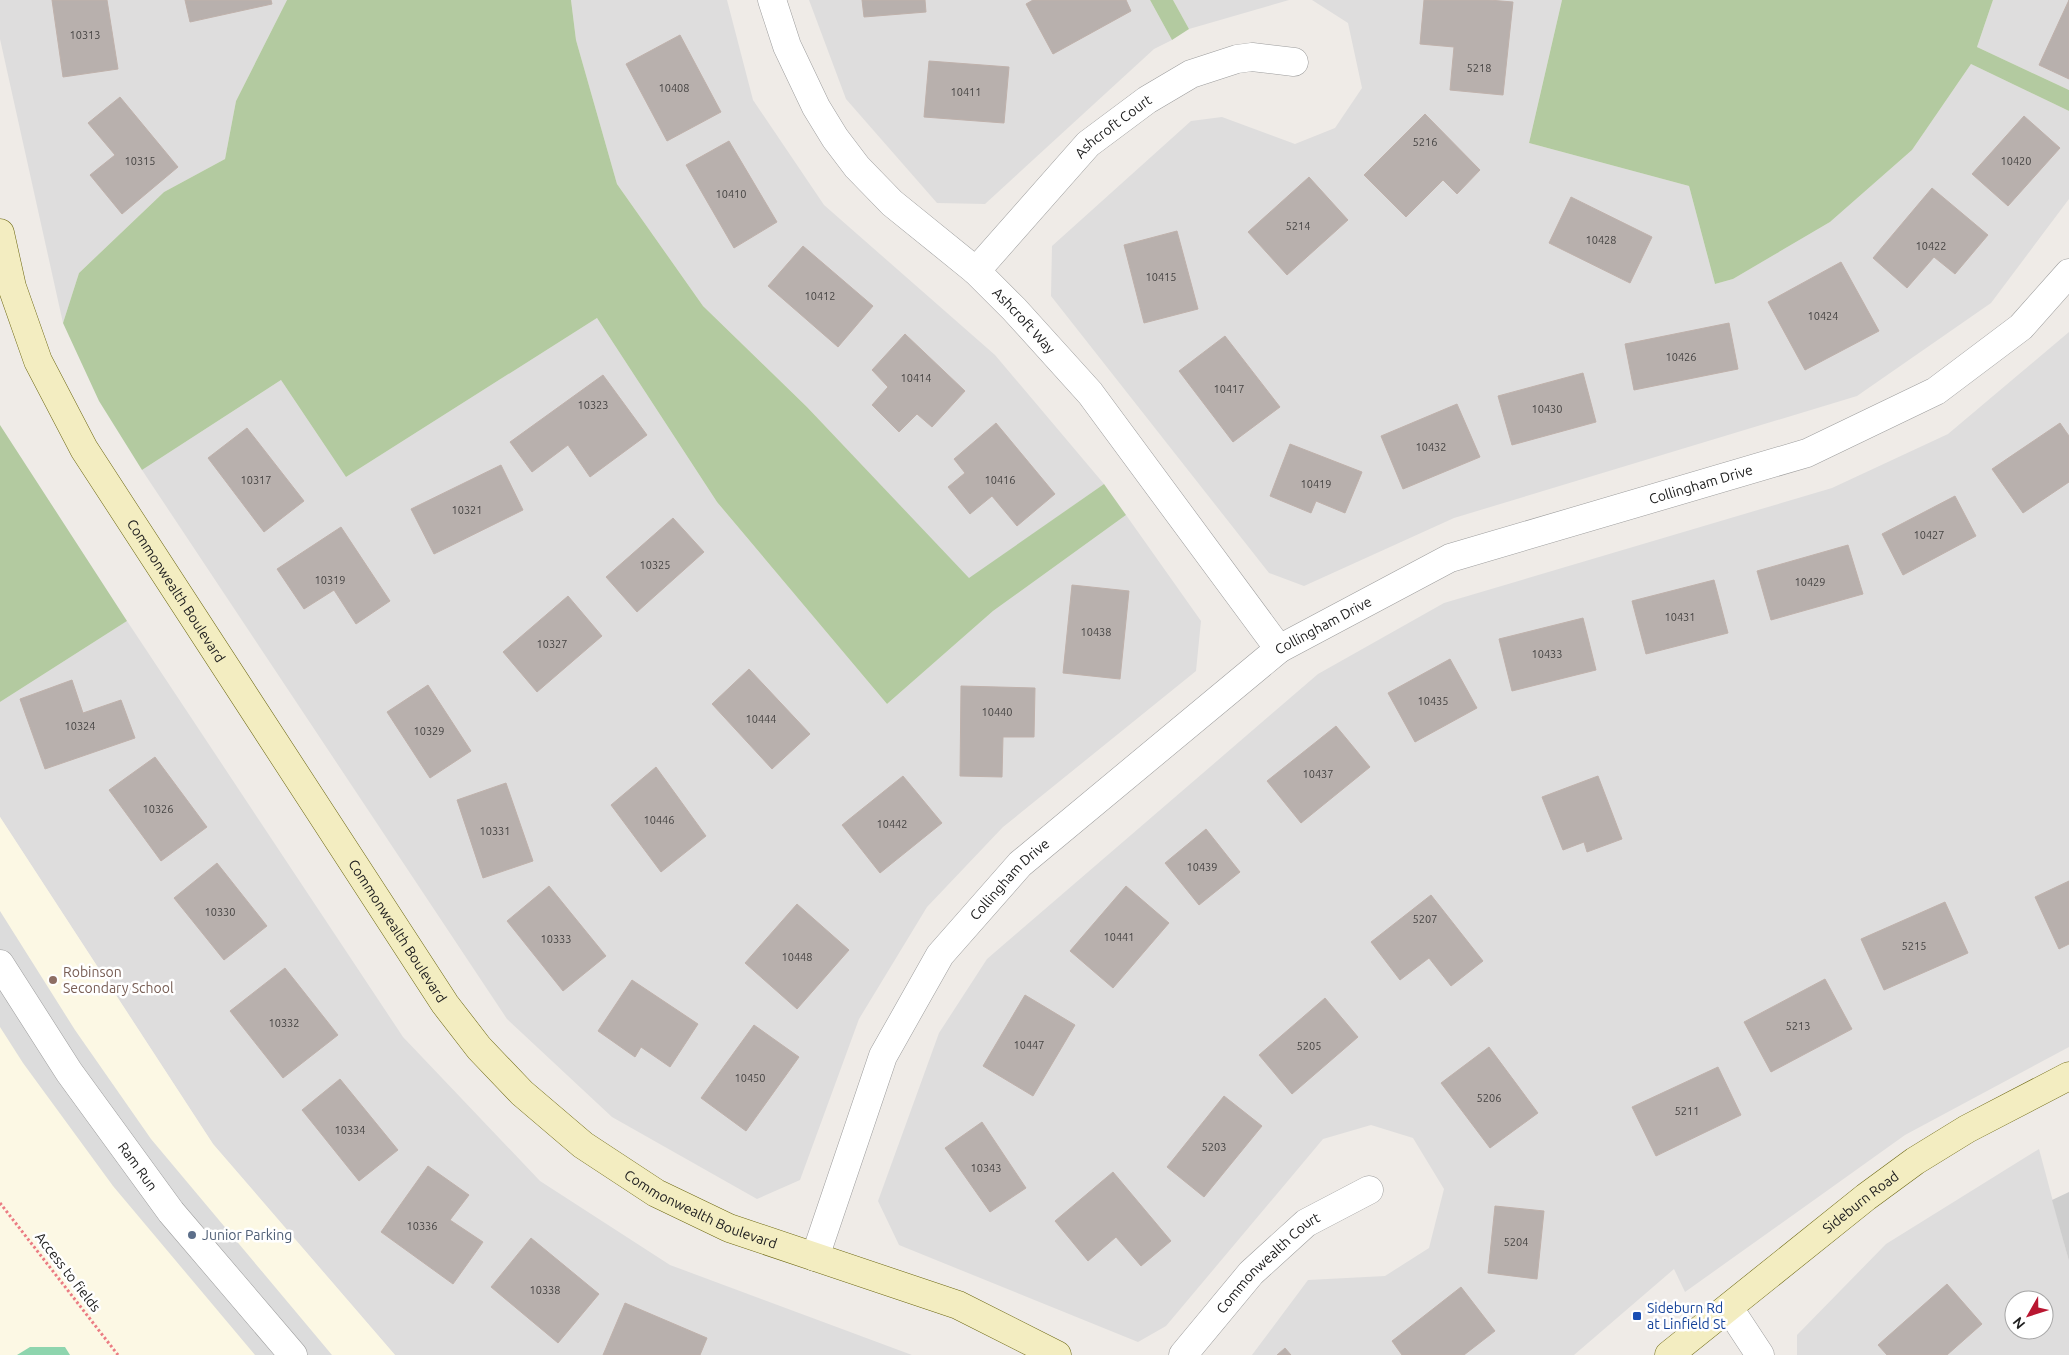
<svg xmlns="http://www.w3.org/2000/svg" width="2069" height="1355" font-family="Ubuntu,sans-serif">
  <style>
    .residential { fill: #dedddd; fill-rule: evenodd }
    .education { fill: #fcf8e4 }
    .religious { fill: #cecece }
    .forest { fill: #b3caa0 }
    .pitch { fill: #8ed5ae }
    .parking { fill: #dcdcdc }
    .building { fill: #b8b0ad; stroke: #bfb1ab }
    .lines { fill: none; stroke-linecap: round; stroke-linejoin: round }
    .street-casing { stroke: #9d9d9d; stroke-width: 29 }
    .secondary-casing { stroke: #6c6711; stroke-width: 29 }
    .path { stroke: #eb7c83; stroke-width: 3; stroke-dasharray: 2.5 2.5; stroke-linecap: butt }
    .street { stroke: #fff; stroke-width: 28 }
    .secondary { stroke: #f3edc1; stroke-width: 28 }
    .education-dot { fill: #8d6e63; stroke: #fff; stroke-width: 2 }
    .service-dot { fill: #5c6f8a; stroke: #fff; stroke-width: 2 }
    .transit-dot { fill: #1a4fb4; stroke: #fff; stroke-width: 2 }
    .labels { text-anchor: middle; dominant-baseline: central; stroke-width: 5; stroke-linejoin: round; paint-order: stroke }
    .number-label { font-size: 11px; fill: #464443 }
    .street-label { font-size: 14px; fill: #202020; stroke: #fff }
    .education-label { font-size: 14px; fill: #785e54; stroke: #fff; text-anchor: start }
    .service-label { font-size: 14px; fill: #4e5e75; stroke: #fff; text-anchor: start }
    .transit-label { font-size: 14px; fill: #164399; stroke: #fff; text-anchor: start }
  </style>
  <rect width="100%" height="100%" fill="#efebe7"/>
  <path class="residential" d="M0,0H287L236,101L225,159L164,192L79,273L63,323L0,39Z
    M571,0H727L753,100L824,205L995,355L1104,484L969,579L807,407L703,306L617,184L576,40Z
    M809,0H1150L1172,40L1154,49L985,204L937,203L846,99Z
    M1173,0H1289L1189,29Z
    M1312,0H1562L1529,143L1689,186L1715,284L1733,279L1830,222L1912,150L1971,64L2069,111V199L1991,303L1857,396L1454,518L1304,586L1269,573L1051,296L1052,246L1191,121L1222,117L1295,144L1335,128L1362,88L1348,23Z
    M1993,0H2069V90L1977,47Z
    M597,318L717,502L887,704L993,611L1126,515L1201,621L1196,671L1003,827L927,907L859,1019L800,1180L757,1199L612,1117L507,1019L142,470L281,380L346,477Z
    M2069,332V1047L1905,1135L1685,1292L1674,1269L1574,1355H1252L1308,1280L1385,1276L1429,1248L1444,1189L1413,1138L1371,1125L1323,1139L1166,1326L1138,1342L899,1245L878,1201L939,1033L987,959L1318,674L1444,603L1832,488L1948,434Z
    M127,621L403,1037L540,1181L670,1265L912,1355H395L213,1144L0,817V702Z
    M2039,1149L2069,1261V1355H1797V1335L1886,1244ZM2014,1300H2044V1330H2014Z"/>
  <path class="education" d="M0,817L213,1144L395,1355H0Z"/>
  <path class="religious" d="M2069,1192V1261L2052,1200Z"/>
  <path class="forest" d="M287,0H571L576,40L617,184L703,306L807,407L969,578L1104,484L1126,515L993,611L887,704L717,502L597,318L346,477L281,380L142,470L99,401L63,323L79,273L164,192L225,159L236,101Z
    M1150,0H1173L1189,29L1172,40Z
    M1562,0H1993L1977,47L2069,90V111L1971,64L1912,150L1830,222L1733,279L1715,284L1689,186L1529,143Z
    M0,425L127,621L0,702Z"/>
  <path class="pitch" d="M30,1347H65L70,1355H17Z"/>
  <path class="parking" d="M0,911L75,1030L151,1139L332,1355H255L113,1186L23,1063L0,1027Z"/>
  <path class="building" d="M52,0H107L118,69L63,77Z
    M185,0H271L272,4L190,22Z
    M862,0H925L926,12L864,17Z
    M1033,0H1126L1131,11L1053,54L1026,4Z
    M1424,0H1489L1513,2L1503,95L1450,90L1454,47L1420,44Z
    M2069,0V79L2039,65Z
    M680,35L721,112L667,141L626,64Z
    M929,61L1009,67L1004,123L924,117Z
    M120,97L178,167L122,214L90,175L115,155L88,123Z
    M1425,114L1480,170L1457,194L1443,180L1406,217L1364,175Z
    M2024,116L2060,148L2008,206L1972,174Z
    M729,141L777,222L734,248L686,165Z
    M1309,177L1348,220L1287,275L1248,232Z
    M1932,188L1988,235L1955,274L1934,257L1907,288L1873,258Z
    M1571,197L1652,237L1630,283L1549,243Z
    M1177,231L1198,309L1144,323L1124,245Z
    M803,246L873,306L838,347L768,286Z
    M1841,262L1879,331L1805,370L1768,302Z
    M1729,323L1738,369L1634,390L1625,344Z
    M905,334L965,391L932,427L917,414L899,432L872,405L888,387L872,370Z
    M1225,336L1280,407L1233,442L1179,371Z
    M1583,373L1596,422L1512,445L1498,396Z
    M603,375L647,435L590,477L568,445L532,472L510,442Z
    M1457,404L1480,457L1403,489L1381,436Z
    M996,423L1055,494L1017,526L992,496L970,514L948,487L965,473L954,459Z
    M2060,423L2069,436V482L2023,513L1992,469Z
    M247,428L304,501L264,532L208,458Z
    M1290,444L1362,472L1345,513L1316,501L1311,513L1270,496Z
    M501,465L523,510L434,554L411,509Z
    M1955,496L1976,536L1903,575L1882,534Z
    M673,518L704,552L637,612L606,577Z
    M341,527L390,601L356,624L334,590L304,609L277,569Z
    M1848,545L1863,594L1771,620L1757,571Z
    M1714,580L1728,633L1646,654L1632,601Z
    M1072,585L1129,591L1120,679L1063,673Z
    M568,596L602,636L537,692L503,652Z
    M1583,618L1596,670L1512,691L1499,639Z
    M1450,659L1477,708L1415,742L1388,693Z
    M749,669L810,734L772,769L712,704Z
    M72,680L83,713L121,700L135,738L45,769L20,699Z
    M428,685L471,751L430,778L387,712Z
    M961,686L1035,688L1034,737H1003L1002,777L960,776Z
    M1336,726L1370,767L1301,823L1267,781Z
    M155,757L207,827L161,861L109,790Z
    M656,767L706,836L661,872L611,805Z
    M903,776L942,823L880,873L842,825Z
    M1598,776L1622,839L1587,852L1584,842L1563,850L1542,797Z
    M506,783L533,861L483,878L457,800Z
    M1206,829L1240,872L1199,905L1165,863Z
    M217,863L267,926L224,960L174,898Z
    M2069,881V944L2059,949L2035,897Z
    M549,886L606,956L563,991L507,921Z
    M1126,886L1169,923L1113,988L1070,951Z
    M1431,895L1483,961L1451,986L1429,958L1400,980L1371,942Z
    M1945,902L1968,953L1884,990L1861,939Z
    M797,904L849,950L797,1009L745,963Z
    M285,968L338,1035L283,1078L230,1011Z
    M1825,979L1852,1029L1771,1072L1744,1022Z
    M632,980L698,1024L670,1067L641,1047L635,1057L598,1031Z
    M1025,995L1075,1025L1033,1096L983,1066Z
    M1325,998L1358,1037L1292,1094L1259,1055Z
    M754,1025L799,1057L746,1131L701,1098Z
    M1489,1047L1538,1113L1490,1148L1441,1083Z
    M1718,1067L1741,1115L1656,1156L1632,1107Z
    M340,1079L398,1150L359,1181L302,1110Z
    M1224,1096L1262,1126L1204,1197L1167,1167Z
    M982,1122L1026,1188L990,1212L945,1148Z
    M428,1166L469,1195L450,1220L483,1242L453,1284L381,1232Z
    M1113,1172L1171,1241L1141,1266L1116,1237L1088,1261L1055,1221Z
    M1495,1206L1544,1211L1537,1279L1488,1273Z
    M531,1238L599,1294L558,1343L491,1287Z
    M1947,1284L1982,1324L1947,1355H1887L1878,1345Z
    M1461,1287L1495,1331L1464,1355H1402L1392,1341Z
    M625,1303L707,1338L700,1355H603Z
    M1285,1348L1291,1355H1277Z"/>
  <g class="lines">
    <g class="street-casing">
      <g id="street">
        <path id="s1" d="M772,0L787,46L816,107L835,138L857,167L892,203L976,271L1014,309L1090,393L1279,649"/>
        <path id="s2" d="M976,271L1088,144L1147,100L1191,74L1237,59L1252,57L1294,62"/>
        <path id="s3" d="M0,964L69,1072L171,1212L293,1355"/>
        <path id="s4" d="M815,1257L883,1056L940,955L1020,864L1279,649L1450,558L1807,453L1936,391L2021,327L2069,273"/>
        <path d="M1729,1308L1760,1355"/>
        <path id="s5" d="M1183,1355L1251,1273L1306,1223L1369,1190"/>
      </g>
    </g>
    <g class="secondary-casing">
      <g id="secondary">
        <path id="s6" d="M0,233L12,287L38,361L84,449L445,1004L479,1048L522,1093L583,1145L656,1193L729,1228L958,1305L1057,1355"/>
        <path id="s7" d="M1669,1355L1866,1197L1915,1161L1967,1129L2069,1076"/>
      </g>
    </g>
    <path class="path" d="M0,1203L118,1355"/>
    <use href="#street" class="street"/>
    <use href="#secondary" class="secondary"/>
  </g>
  <circle class="education-dot" cx="53" cy="980" r="5"/>
  <circle class="service-dot" cx="192" cy="1235" r="5"/>
  <rect class="transit-dot" x="1632" y="1311" width="10" height="10" rx="2.5"/>
  <g class="labels">
    <g class="number-label">
      <text x="85" y="35">10313</text>
      <text x="1479" y="68">5218</text>
      <text x="674" y="88">10408</text>
      <text x="966" y="92">10411</text>
      <text x="1425" y="142">5216</text>
      <text x="140" y="161">10315</text>
      <text x="2016" y="161">10420</text>
      <text x="731" y="194">10410</text>
      <text x="1298" y="226">5214</text>
      <text x="1601" y="240">10428</text>
      <text x="1931" y="246">10422</text>
      <text x="1161" y="277">10415</text>
      <text x="820" y="296">10412</text>
      <text x="1823" y="316">10424</text>
      <text x="1681" y="357">10426</text>
      <text x="916" y="378">10414</text>
      <text x="1229" y="389">10417</text>
      <text x="593" y="405">10323</text>
      <text x="1547" y="409">10430</text>
      <text x="1431" y="447">10432</text>
      <text x="256" y="480">10317</text>
      <text x="1000" y="480">10416</text>
      <text x="1316" y="484">10419</text>
      <text x="467" y="510">10321</text>
      <text x="1929" y="535">10427</text>
      <text x="655" y="565">10325</text>
      <text x="330" y="580">10319</text>
      <text x="1810" y="582">10429</text>
      <text x="1680" y="617">10431</text>
      <text x="1096" y="632">10438</text>
      <text x="552" y="644">10327</text>
      <text x="1547" y="654">10433</text>
      <text x="1433" y="701">10435</text>
      <text x="997" y="712">10440</text>
      <text x="761" y="719">10444</text>
      <text x="80" y="726">10324</text>
      <text x="429" y="731">10329</text>
      <text x="1318" y="774">10437</text>
      <text x="158" y="809">10326</text>
      <text x="659" y="820">10446</text>
      <text x="892" y="824">10442</text>
      <text x="495" y="831">10331</text>
      <text x="1202" y="867">10439</text>
      <text x="220" y="912">10330</text>
      <text x="1425" y="919">5207</text>
      <text x="1119" y="937">10441</text>
      <text x="556" y="939">10333</text>
      <text x="1914" y="946">5215</text>
      <text x="797" y="957">10448</text>
      <text x="284" y="1023">10332</text>
      <text x="1798" y="1026">5213</text>
      <text x="1029" y="1045">10447</text>
      <text x="1309" y="1046">5205</text>
      <text x="750" y="1078">10450</text>
      <text x="1489" y="1098">5206</text>
      <text x="1687" y="1111">5211</text>
      <text x="350" y="1130">10334</text>
      <text x="1214" y="1147">5203</text>
      <text x="986" y="1168">10343</text>
      <text x="422" y="1226">10336</text>
      <text x="1516" y="1242">5204</text>
      <text x="545" y="1290">10338</text>
    </g>
    <g class="street-label">
      <text stroke="none"><textPath href="#s2" startOffset="200">Ashcroft Court</textPath></text>
      <text stroke="none"><textPath href="#s1" startOffset="416">Ashcroft Way</textPath></text>
      <text stroke="none"><textPath href="#s4" startOffset="1241">Collingham Drive</textPath></text>
      <text stroke="none"><textPath href="#s6" startOffset="402">Commonwealth Boulevard</textPath></text>
      <text stroke="none"><textPath href="#s4" startOffset="836">Collingham Drive</textPath></text>
      <text stroke="none"><textPath href="#s4" startOffset="431">Collingham Drive</textPath></text>
      <text stroke="none"><textPath href="#s6" startOffset="808">Commonwealth Boulevard</textPath></text>
      <text stroke="none"><textPath href="#s3" startOffset="245">Ram Run</textPath></text>
      <text stroke="none"><textPath href="#s7" startOffset="245">Sideburn Road</textPath></text>
      <text stroke="none"><textPath href="#s6" startOffset="1228">Commonwealth Boulevard</textPath></text>
      <text stroke="none"><textPath href="#s5" startOffset="126">Commonwealth Court</textPath></text>
      <text transform="translate(68 1272) rotate(52)">Access to fields</text>
    </g>
    <g class="education-label">
      <text x="63" y="972">Robinson<tspan x="63" dy="16">Secondary School</tspan></text>
    </g>
    <g class="service-label">
      <text x="202" y="1235">Junior Parking</text>
    </g>
    <g class="transit-label">
      <text x="1647" y="1308">Sideburn Rd<tspan x="1647" dy="16">at Linfield St</tspan></text>
    </g>
  </g>
  <g transform="translate(2029 1315) rotate(231)"><circle r="24" fill="#ffffff" stroke="#a6a6a6"/>
  <path d="M0-4L9 19L0 12L-9 19Z" fill="#b91631"/>
  <text y="-8" font-size="14" font-weight="bold" text-anchor="middle" fill="#202020">N</text>
  </g>
</svg>
